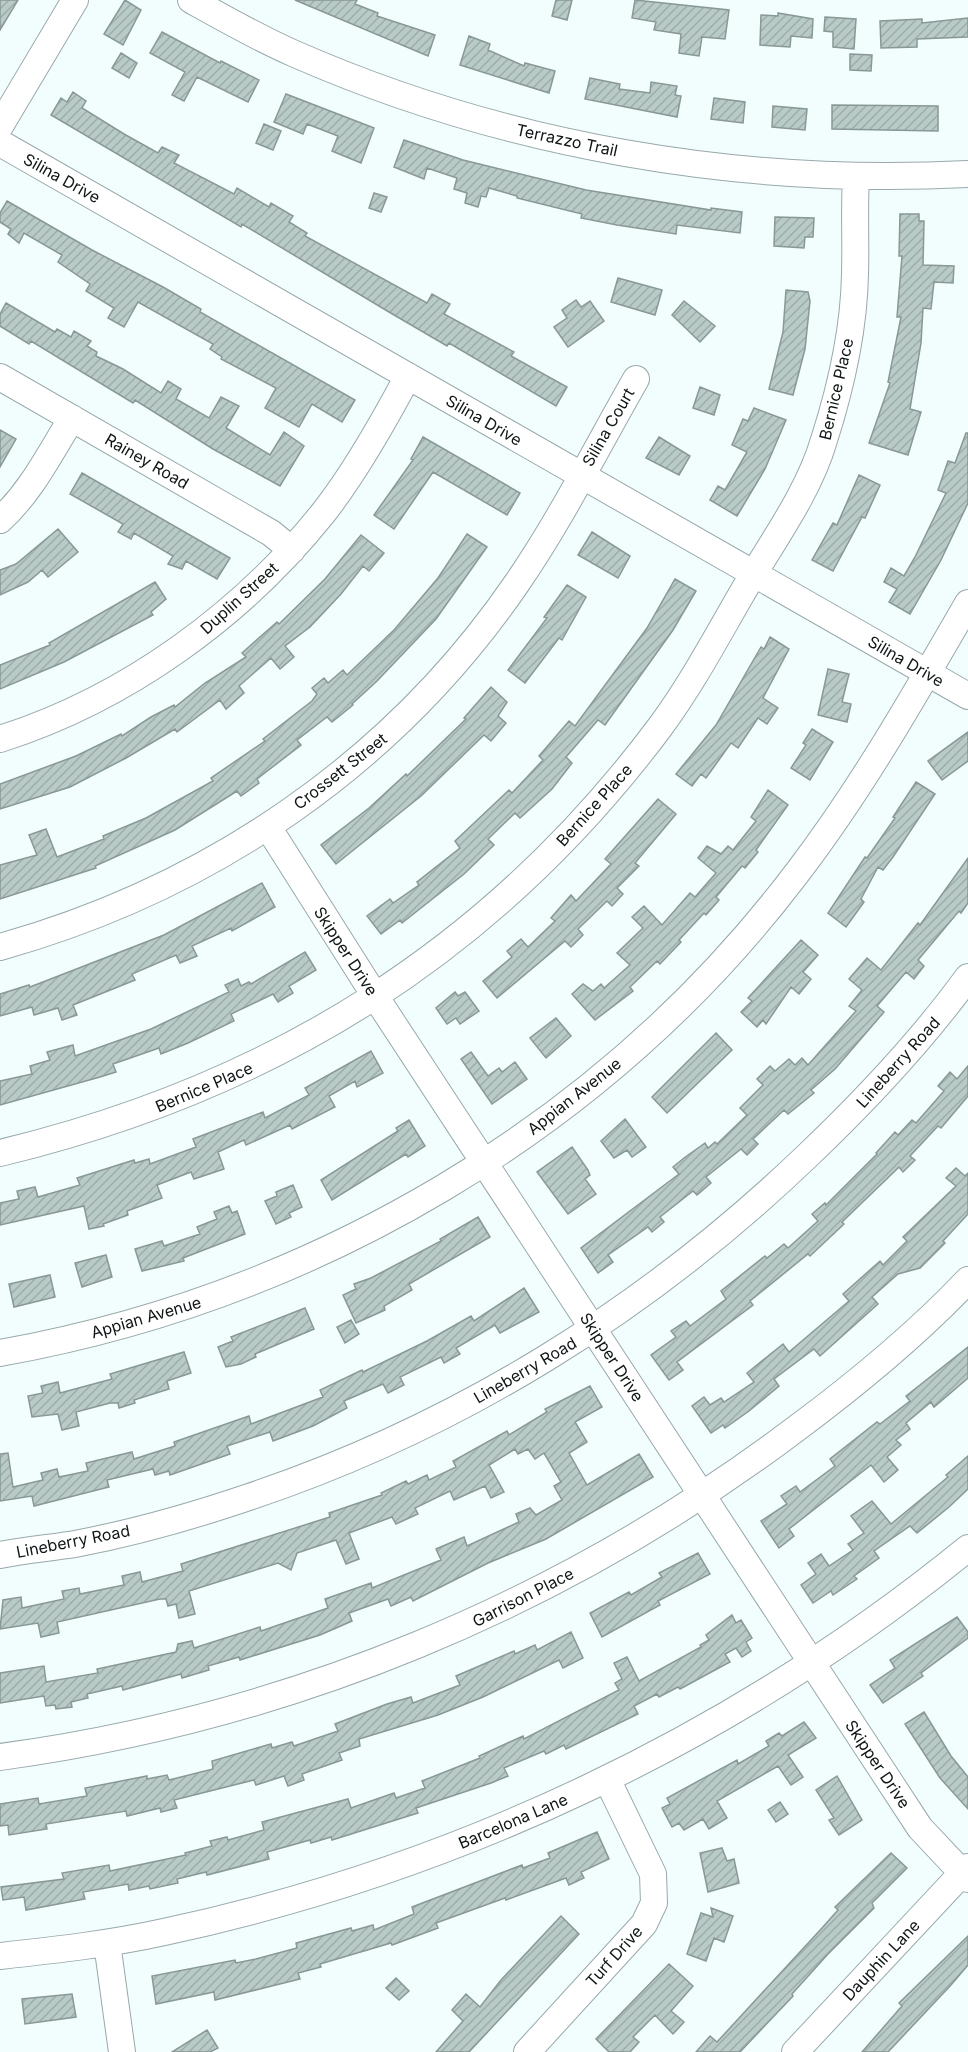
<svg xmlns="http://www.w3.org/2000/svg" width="968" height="2052" font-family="Inter,sans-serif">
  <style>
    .building { fill: url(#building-hatch); stroke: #889894; stroke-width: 1.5 }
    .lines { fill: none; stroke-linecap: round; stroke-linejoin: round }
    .minor-casing { stroke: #98a9ab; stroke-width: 28 }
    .minor { stroke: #fff; stroke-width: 26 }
    .labels { text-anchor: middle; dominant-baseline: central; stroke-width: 4.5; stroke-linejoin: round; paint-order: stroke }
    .street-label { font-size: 16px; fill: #0f1516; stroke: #fff }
  </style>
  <defs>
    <pattern id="building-hatch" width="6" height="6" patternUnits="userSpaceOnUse" patternTransform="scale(1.5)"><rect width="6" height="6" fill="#b9cbc6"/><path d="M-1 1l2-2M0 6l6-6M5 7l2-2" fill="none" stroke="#9eada9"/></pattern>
  </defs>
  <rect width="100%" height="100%" fill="#f2fdfe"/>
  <path class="building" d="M0,0H18L0,30Z
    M125,0L141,10L123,45L104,34Z
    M295,0H357L355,4L378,13L377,16L435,35L428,56Z
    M556,0H572L567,20L552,16Z
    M635,0L729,10L725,39L702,37L699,56L679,53L681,34L654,30L656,22L632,18Z
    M778,13L813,19L812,38L791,36L790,47L760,45L761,15L778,16Z
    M825,17L856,19L854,49L833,47V32L824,31Z
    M968,18V37L917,39V47L881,48L880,21L922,19V23Z
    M162,32L220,63L221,61L259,80L248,102L197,77L184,101L172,95L185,72L150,53Z
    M469,36L490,44L488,50L524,66L525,63L555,71L549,93L460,65Z
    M121,53L137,63L129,78L112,68Z
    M850,54L872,55L871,71L850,70Z
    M590,78L620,84L619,89L650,93L651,82L677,86L675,95L681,96L677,117L585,99Z
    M73,92L86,101L82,108L124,134L158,153L162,147L179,155L174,163L234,194L237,188L269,207L271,203L293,216L289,222L307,233L305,236L427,303L432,294L450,304L444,314L514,352L511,356L567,387L556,406L449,343L447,346L389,312L242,224L241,227L51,115L61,98L67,102Z
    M286,94L374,128L361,163L332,151L338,136L307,124L303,134L274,122Z
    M714,98L745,102L743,123L711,119Z
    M832,105L938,106V131L832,129Z
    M773,106L807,109L805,130L772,127Z
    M264,124L281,131L273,150L256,143Z
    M404,140L463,160L586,190L711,210V208L742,212L740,233L677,225L676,234L617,225L581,218L582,214L517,198V196L489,188L486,197L481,196L478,207L465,203L467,193L454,189L457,178L427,168L424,179L394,167Z
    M374,193L387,197L381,212L369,208Z
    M7,201L92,250L163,287L201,309L200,312L355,400L342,422L312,404L299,427L265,408L276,388L221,359L222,357L210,349L213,344L138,302L124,327L108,318L114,308L86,291L90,284L58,262L62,255L24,233L19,243L8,234L11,229L0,222V213Z
    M900,214H919V221H924L923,265L954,266L953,283L934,282L931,309L923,308L921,343L910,409L921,412L908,455L869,443L890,383L888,382L901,317H897L902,256H899Z
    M775,217L814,218L813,237H805L804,248L774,246Z
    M618,278L662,290L655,315L611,302Z
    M786,290L808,292L810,301L805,349L793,395L769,389L783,332Z
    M576,300L581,307L590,301L604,321L568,347L554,327L567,318L562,310Z
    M684,301L715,326L700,342L672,315Z
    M6,303L55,332L57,329L71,337L74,331L91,341L87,346L97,352L96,356L123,369L161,393L168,381L181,389L176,399L209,418L221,397L239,406L226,428L270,455L284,432L304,446L280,486L213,449L135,400L133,403L31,341L29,344L0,326V314Z
    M700,387L720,395L714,415L693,408Z
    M754,408L786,420L765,469L737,516L710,500L718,486L725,490L747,452L732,445L743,419L748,421Z
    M0,430L16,439L0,467Z
    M966,433H968V503L941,560L910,614L889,602L897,589L884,582L891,568L904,576L915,557L946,493L938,490L948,461L955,463Z
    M423,437L520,493L507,515L433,472L394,529L374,515L413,460L411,459Z
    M659,437L690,456L679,475L646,458Z
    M82,473L230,558L217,579L186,561L182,569L168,564L173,556L134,533L131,539L118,532L123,524L70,494Z
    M859,475L880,485L865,518L862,517L833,571L812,560L833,523L837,525Z
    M58,529L78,552L48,577L42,570L28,582L0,595V570L16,564Z
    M592,532L630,556L618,578L578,555Z
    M467,534L487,547L436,619L377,681L352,704L353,705L332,722L327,717L297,740L301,745L257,779L259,783L241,796L237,791L175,830L95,866L96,868L0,899V865L37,855L29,835L46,829L57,857L104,839L103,836L146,818L213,781L211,778L265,741L263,739L312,701L317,694L312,688L324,678L328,683L343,670L347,675L394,630L438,578Z
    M361,535L384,553L369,571L363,566L341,594L310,627L285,646L294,657L280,669L271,658L239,686L244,693L226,709L220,700L177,732L175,729L126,758L70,787L0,809V784L76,756L121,734L122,736L151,717L174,705L175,707L205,683L246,657L242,653L277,622L279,624L325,579Z
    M675,579L696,591L673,630L605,725L598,720L566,757L572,763L552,789L520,818L515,813L488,839L494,845L464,874L402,923L400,920L381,934L367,916L390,899L393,903L419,885L417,882L460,848L455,841L509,790L512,793L543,760L539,756L569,721L575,726L647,628Z
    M155,582L166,599L151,612L153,615L64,662L0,689V665L50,645L49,643Z
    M567,585L586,597L562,640L559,638L525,683L508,670L547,618L544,617Z
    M770,637L789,649L763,698L778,708L767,724L758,718L738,748L731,743L706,778L701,774L692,786L676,774L716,725L761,647L764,649Z
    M828,669L849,674L842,702L851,704L847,722L818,715Z
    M491,687L507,702L498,716L506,723L491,741L484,735L421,796L336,864L321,845L369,808L406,774L407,776L466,719L464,718Z
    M812,729L833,742L810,780L791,768L806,745L803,743Z
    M968,732V761L942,780L928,761Z
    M916,782L935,794L893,857L883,870L878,867L861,899L864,902L846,927L828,913L865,857L867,858L895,818L893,817Z
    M768,790L788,805L756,850L758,852L745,868L742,866L716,897L719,900L706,915L704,913L679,940L681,942L660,964L657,961L630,987L633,991L595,1020L572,994L583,984L593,991L601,984L604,988L630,965L617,953L643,928L632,917L644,906L662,925L690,893L695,897L716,873L698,858L707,846L721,854L728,846L733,850L756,821L751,817Z
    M658,799L676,814L635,863L639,866L617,888L623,894L612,906L607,901L578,929L583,935L571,947L565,941L497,998L483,981L512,957L507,951L521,939L528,947L555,921L551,918L571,895L576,901L611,864L605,859Z
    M968,858V903L961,913L959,911L918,960L924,966L914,979L906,972L877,1006L884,1012L835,1069L811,1090L814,1093L788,1114L784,1110L753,1139L758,1144L747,1155L741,1149L706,1177L711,1183L697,1195L693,1191L660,1217L664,1222L652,1232L648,1227L608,1255L613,1262L598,1273L581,1248L679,1174L673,1167L684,1158L705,1143L708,1148L715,1142L717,1144L747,1115L740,1108L763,1085L757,1079L770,1066L775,1071L789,1059L795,1065L802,1058L808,1065L856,1011L849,1006L862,990L849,979L867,958L881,970L918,923L920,925Z
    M262,883L275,907L232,931L231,928L192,946L197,956L180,963L176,955L132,974L135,980L73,1005L77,1015L62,1020L58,1008L34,1015L32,1007L0,1016V994L29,985L30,987L164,935Z
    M801,940L818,955L803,972L811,979L799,994L791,987L766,1024L763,1020L757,1027L741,1012L752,1001L748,998Z
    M305,952L316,970L289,986L293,993L278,1002L273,994L231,1014L234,1021L188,1043L161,1054L159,1048L113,1064L116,1072L100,1077L0,1105V1081L32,1074L30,1066L50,1060L47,1052L73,1045L75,1056L151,1029L229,992L225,985L238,979L241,986L249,982L251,984Z
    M455,992L458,996L465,992L479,1011L460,1024L456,1018L447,1024L436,1008Z
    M556,1018L571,1036L546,1058L530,1038Z
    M716,1033L732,1050L667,1113L652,1097Z
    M371,1051L383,1073L357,1087L355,1081L329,1096L335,1107L292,1129L290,1125L246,1145L244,1140L218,1152L224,1169L194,1179L191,1172L157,1185L162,1198L127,1211L128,1215L103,1224L104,1226L89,1229L84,1206L0,1225V1203L19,1199L17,1191L35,1187L38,1197L80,1185L77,1178L134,1160L135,1163L149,1159L150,1164L196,1147L193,1139L263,1112L265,1118L309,1095L305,1088Z
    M471,1052L488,1076L499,1068L502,1072L515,1062L527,1079L492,1104L461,1059Z
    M968,1066V1096L941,1128L938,1126L910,1156L915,1160L903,1172L899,1167L895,1171L842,1222L844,1224L810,1256L808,1254L750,1301L753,1305L677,1362L683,1370L669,1380L651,1355L676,1337L671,1331L686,1321L690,1326L726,1299L721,1291L765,1256L767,1258L784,1244L788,1248L818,1221L812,1214L825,1203L826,1205L877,1154L876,1153L895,1132L898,1135L912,1120L916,1123L944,1091L938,1086L950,1072L957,1079Z
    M625,1119L646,1147L632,1157L627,1150L614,1158L601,1141Z
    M409,1120L425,1146L408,1157L406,1154L332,1200L321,1180L398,1131L396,1128Z
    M572,1147L588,1170L590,1175L585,1179L596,1194L568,1214L537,1172Z
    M956,1168L965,1176L968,1173V1214L943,1241L945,1243L920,1268L898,1274L872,1297L878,1304L820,1356L814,1349L774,1379L779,1386L749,1411L725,1428L723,1425L711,1433L692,1406L704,1397L710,1405L721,1398L724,1402L754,1382L747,1373L783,1344L789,1352L849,1301L843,1294L880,1261L883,1265L907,1241L903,1237L956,1186L946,1178Z
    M293,1185L302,1207L289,1213L291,1217L276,1224L265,1201L277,1196L276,1192Z
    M229,1206L232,1213L237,1211L245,1234L183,1258L184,1261L142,1271L135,1249L162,1241L164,1246L200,1234L197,1227L217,1219L214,1212Z
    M478,1217L490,1237L409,1284L412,1290L384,1306L385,1310L356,1323L343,1295L356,1289L354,1284L371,1278L441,1241L440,1239Z
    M106,1255L112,1277L82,1287L75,1263Z
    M50,1275L55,1297L14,1307L9,1284Z
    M524,1288L539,1312L500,1333L495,1325L456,1348L460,1354L444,1363L441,1357L400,1377L404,1385L388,1393L383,1384L344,1401L347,1408L313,1426L273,1441L270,1432L227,1446L230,1454L170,1475L169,1471L155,1475L153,1469L107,1480L109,1487L34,1506L32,1496L0,1501V1454L8,1453L13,1487L43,1480L41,1473L57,1469L59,1477L88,1471L86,1463L132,1452L134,1459L175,1446L174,1442L249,1416L251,1424L323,1397L320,1390L362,1370L363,1372L427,1341L471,1316L474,1321Z
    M305,1308L314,1329L255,1354L256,1357L241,1364L226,1367L218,1347L233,1341L231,1337Z
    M351,1320L359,1334L345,1343L337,1327Z
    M968,1347V1378L934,1407L931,1402L906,1423L910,1429L896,1440L901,1445L887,1457L898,1470L884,1482L871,1465L789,1529L794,1536L779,1548L761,1521L787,1504L781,1496L796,1486L800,1492L835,1466L830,1459L877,1422L880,1424L910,1401L906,1396Z
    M184,1352L191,1373L167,1381L169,1389L134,1400L135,1403L119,1408L118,1403H110L76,1412L79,1426L62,1430L58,1414L32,1417L28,1396L43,1393L41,1386L58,1382L60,1393L112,1379L110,1374Z
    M590,1386L602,1407L575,1422L587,1442L569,1453L587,1485L639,1454L653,1477L546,1539L488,1563L413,1601L411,1597L391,1606L388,1599L349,1613L352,1621L320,1635L240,1660L239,1657L208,1666L209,1670L182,1678L181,1674L123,1690L122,1686L87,1694L88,1698L71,1702L72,1707L56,1709L55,1705L46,1706L44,1696L0,1703V1673L44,1666L46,1682L98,1673L97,1669L176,1652L178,1644L192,1641L194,1648L260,1627L261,1631L328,1608L325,1599L371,1583L372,1588L441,1560L436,1549L464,1537L467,1546L519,1522L516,1514L530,1508L536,1515L562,1500L554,1486L561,1482L544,1453L535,1459L528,1449L518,1454L515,1449L489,1465L504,1492L491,1498L485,1486L454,1500L450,1491L415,1508L418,1514L396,1524L392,1517L349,1533L359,1559L346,1564L336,1540L297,1553L291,1570L278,1563L189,1591L195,1614L179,1618L176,1604L168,1606L166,1599H160L57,1622L59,1633L41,1637L38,1623L0,1629L3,1600L21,1597L22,1608L64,1599L62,1591L79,1588L80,1594L124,1585L122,1576L140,1572L142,1582L183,1571L181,1564L330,1517L329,1513L382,1495L381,1493L406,1481L408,1484L427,1475L429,1480L456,1467L453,1461L507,1431L509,1435L547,1412L545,1409Z
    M968,1456V1489L949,1507L917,1533L910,1526L874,1551L879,1558L854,1576L857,1579L833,1595L831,1591L813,1603L801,1585L816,1574L808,1563L821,1554L829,1566L853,1550L848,1544L864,1533L851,1516L872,1501L891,1524L948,1477L946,1475Z
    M698,1553L710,1574L658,1601L660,1605L602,1637L590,1613L629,1592L631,1595L662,1577L659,1573Z
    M732,1615L736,1623L741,1620L752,1638L746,1642L751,1651L742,1657L736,1648L725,1654L730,1662L715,1670L680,1689L678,1687L659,1697L657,1694L634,1706L638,1714L566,1749L564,1745L546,1754L544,1751L504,1768L508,1776L491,1783L416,1808L418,1813L332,1840L331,1837L311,1843L310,1840L267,1852L269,1859L207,1875L206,1872L177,1879L178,1883L150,1889L149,1886L129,1890L128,1884L83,1892L85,1899L26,1910L24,1897L3,1900L1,1887L64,1879L62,1873L109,1865L110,1871L186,1855L185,1853L212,1846L210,1841L227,1837L228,1840L264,1830L262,1822L348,1799L351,1808L394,1793L396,1798L425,1788L422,1781L480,1758L479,1756L523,1736L524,1739L619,1690L615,1683L622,1679L614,1663L627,1657L639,1681L701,1647L700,1645L709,1640L706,1635Z
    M957,1617L968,1632V1638L921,1673L923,1676L883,1703L870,1685L895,1668L890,1660Z
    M571,1632L583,1658L563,1668L559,1660L483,1697L438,1715L359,1739L360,1746L339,1753L342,1760L302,1774L304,1780L288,1786L284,1776L256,1785L254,1780L174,1800L177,1808L161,1812L160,1808L127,1816L126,1811L46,1824L47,1829L9,1835L8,1825L0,1826V1804L38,1798L39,1804L87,1796L85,1788L147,1776V1779L167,1775L169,1780L213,1769L212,1761L271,1744L272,1748L292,1742L294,1746L338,1731L335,1724L387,1704L411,1697L413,1703L460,1685L456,1676L514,1651L515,1654L535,1645L537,1650Z
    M924,1712L951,1756L968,1777V1809L940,1778L905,1724Z
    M804,1722L816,1738L788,1755L803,1777L791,1785L778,1766L717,1801L727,1818L709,1829L703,1819L684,1830L679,1823L672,1827L662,1808L670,1804L667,1798L737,1760L738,1764L769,1746L766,1741L779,1733L782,1736Z
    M837,1776L862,1820L839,1835L829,1820L834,1818L816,1790Z
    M780,1802L788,1814L776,1822L768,1810Z
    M597,1832L609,1859L581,1872L584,1878L569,1885L566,1878L506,1900L505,1898L436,1923L438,1928L392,1945L391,1943L320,1964L321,1967L298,1973L300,1979L215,2000L214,1992L156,2004L152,1976L235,1960L236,1963L256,1959L297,1948L296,1943L351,1928L352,1931L373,1925L374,1930L414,1914L412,1907L522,1865L523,1868L550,1858L548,1853Z
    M722,1848L727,1861L734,1859L739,1883L708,1892L700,1853Z
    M891,1853L907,1868L872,1903L874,1908L828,1954L792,1994L793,1996L740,2052H696L710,2036L717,2042L822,1928L838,1910L835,1907Z
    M711,1908L733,1916L724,1942L714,1938L706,1961L687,1954L701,1913L713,1917Z
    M561,1916L579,1934L537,1979L469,2052H436L463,2021L452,2010L466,1994L480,2007L501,1980Z
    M968,1936V1965L951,1985L888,2052H862L902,2006L899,2003Z
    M669,1964L693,1986L671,2011L684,2022L673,2034L655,2015L633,2037L639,2042L630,2052H609L596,2039Z
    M396,1978L409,1991L399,2000L386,1988Z
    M72,1994L76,2017L25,2024L22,1999Z
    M207,2030L218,2048L210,2052H172Z"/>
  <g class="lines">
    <g class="minor-casing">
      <path id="minor" d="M191,0C225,19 260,39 295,54C505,146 740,186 968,174
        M0,126L75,0
        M0,143L968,696
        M0,377L271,533L292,550
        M0,520C31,492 50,453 72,418
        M0,739C126,699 242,615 324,512C356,471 383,423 408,376
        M268,827L375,996L920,1828L968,1879
        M0,947C210,888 393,764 517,583C561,519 597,447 636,379
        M0,1153C271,1088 492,952 660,727C691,685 715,640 741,595C769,546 808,495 824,440C841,387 854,330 855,274C856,242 854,209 856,176
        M0,1353C313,1297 604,1128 797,873C862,788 914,696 968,603
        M0,1555C25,1550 50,1548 75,1544C133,1533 193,1516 249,1497C458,1427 646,1310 805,1158C865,1101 920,1043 968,977
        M0,1757C288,1718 560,1606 793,1431C855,1385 915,1336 968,1280
        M107,1943L122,2052
        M0,1956C55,1950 110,1944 164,1932C458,1869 736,1737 968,1548
        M527,2052L644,1924L654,1903L653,1874L607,1779
        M795,2052L968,1867"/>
    </g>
    <use href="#minor" class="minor"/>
  </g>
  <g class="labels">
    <g class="street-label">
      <text transform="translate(567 140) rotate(12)">Terrazzo Trail</text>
      <text transform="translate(62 178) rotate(29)">Silina Drive</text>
      <text transform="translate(836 389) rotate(-77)">Bernice Place</text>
      <text transform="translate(484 420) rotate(30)">Silina Drive</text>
      <text transform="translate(608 427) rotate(-60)">Silina Court</text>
      <text transform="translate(147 461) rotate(30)">Rainey Road</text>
      <text transform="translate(239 598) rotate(-42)">Duplin Street</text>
      <text transform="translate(906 661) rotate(30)">Silina Drive</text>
      <text transform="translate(340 771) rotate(-38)">Crossett Street</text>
      <text transform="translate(594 805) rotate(-48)">Bernice Place</text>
      <text transform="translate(346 951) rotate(57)">Skipper Drive</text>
      <text transform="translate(898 1062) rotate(-48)">Lineberry Road</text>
      <text transform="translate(204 1087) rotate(-23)">Bernice Place</text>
      <text transform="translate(574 1096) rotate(-38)">Appian Avenue</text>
      <text transform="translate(146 1317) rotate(-16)">Appian Avenue</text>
      <text transform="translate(612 1357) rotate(57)">Skipper Drive</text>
      <text transform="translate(525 1370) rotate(-30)">Lineberry Road</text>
      <text transform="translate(73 1541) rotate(-11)">Lineberry Road</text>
      <text transform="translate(523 1597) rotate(-27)">Garrison Place</text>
      <text transform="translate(878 1764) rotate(56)">Skipper Drive</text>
      <text transform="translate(513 1821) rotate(-23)">Barcelona Lane</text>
      <text transform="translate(614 1956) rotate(-48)">Turf Drive</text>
      <text transform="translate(881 1960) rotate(-47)">Dauphin Lane</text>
    </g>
  </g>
</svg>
